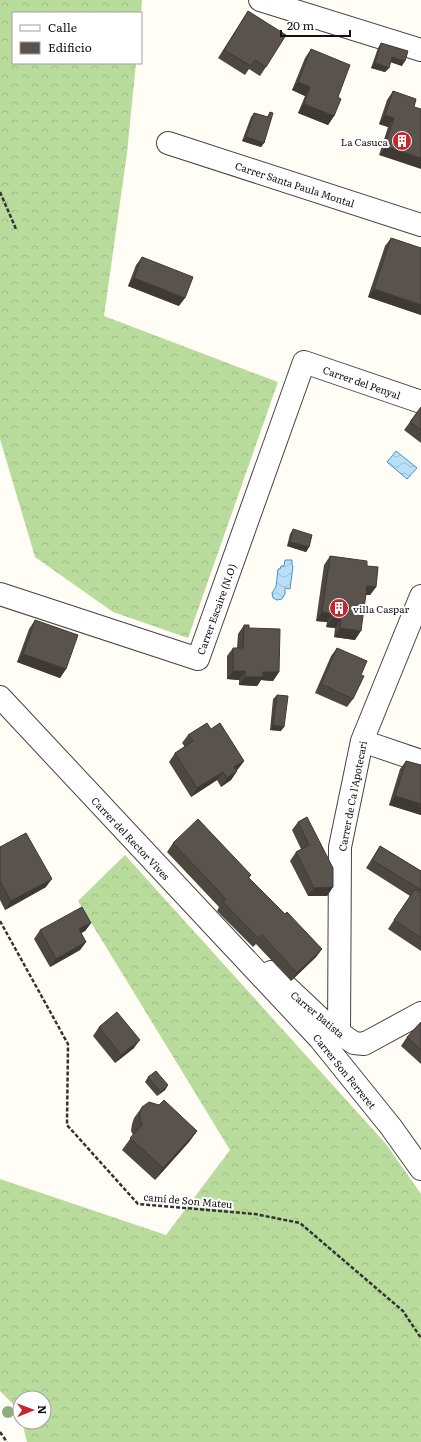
<svg xmlns="http://www.w3.org/2000/svg" width="421" height="1442" font-family="Literata,serif">
  <style>
    .forest { fill: url(#forest-crowns) }
    .water { fill: url(#water-waves); stroke: #3f96cf }
    .lines { fill: none; stroke-linecap: round; stroke-linejoin: round }
    .minor-casing { stroke: #444; stroke-width: 24 }
    .tertiary-casing { stroke: #444; stroke-width: 24 }
    .path { stroke: #333; stroke-width: 2.5; stroke-dasharray: 4 2; stroke-linecap: butt }
    .minor { stroke: #fff; stroke-width: 22 }
    .tertiary { stroke: #fff; stroke-width: 22 }
    .tree { fill: #8dad7f }
    .wall { fill: #4d4742 }
    .shaded-wall { fill: #3f3936 }
    .building { fill: #5a524d; stroke: #3f3936 }
    .labels { text-anchor: middle; dominant-baseline: central; stroke-width: 4; stroke-linejoin: round; paint-order: stroke }
    .poi-label { font-size: 10px; fill: #111; stroke: #fff; text-anchor: end }
    .street-label { font-size: 10px; fill: #111; stroke: #fff }
  </style>
  <defs>
    <pattern id="forest-crowns" width="20" height="18" patternUnits="userSpaceOnUse"><rect width="20" height="18" fill="#b9dc9c"/><path d="M2 6a3 3 0 1 1 6 0M12 15a3 3 0 1 1 6 0" fill="none" stroke="#9ebc85"/></pattern>
    <pattern id="water-waves" width="16" height="10" patternUnits="userSpaceOnUse"><rect width="16" height="10" fill="#b9e0f7"/><path d="M0 5q4-4 8 0t8 0" fill="none" stroke="#9ebfd3"/></pattern>
  </defs>
  <rect width="100%" height="100%" fill="#fffdf5"/>
  <path class="forest" d="M0,0H142L141,14L13,13V63H136L127,153L104,316L278,382L188,638L113,612L35,557L0,439Z
    M125,855L386,1144L421,1194V1442H27L22,1422H44V1398H20V1416L17,1408L0,1391V1179L166,1235L230,1150L78,901Z"/>
  <path class="water" d="M396,451L417,468L407,479L387,462Z
    M285,560H292V565L293,566L290,589L285,588V594L282,599L277,600L273,598L272,593L276,587L278,569H280L281,566H284Z"/>
  <g class="lines">
    <g class="minor-casing">
      <path id="minor" d="M260,0L421,50
        M168,143L421,225
        M0,594L198,659L304,362L421,402
        M362,741L421,761
        M267,976L271,972L322,1020L348,1039L354,1043L364,1044L421,1013
        M339,1033L340,847L362,741L421,596"/>
    </g>
    <g class="tertiary-casing">
      <path id="tertiary" d="M0,697L320,1039L391,1127L421,1169"/>
    </g>
    <path class="path" d="M0,192L16,229
      M0,921L68,1044L67,1125L138,1204L255,1214L300,1223L403,1311L421,1338
      M0,1432L7,1442"/>
    <use href="#minor" class="minor"/>
    <use href="#tertiary" class="tertiary"/>
  </g>
  <circle class="tree" cx="8" cy="1412" r="6"/>
  <path class="wall" d="M248,11L266,67L260,76L249,69L245,75L218,58Z
    M381,43L402,66L390,62L389,68L385,72L371,68L378,48Z
    M311,49L338,97L334,116L328,125L298,113L305,96L292,90L305,58Z
    M393,91L414,107L379,155L388,127L379,124L387,100Z
    M270,112L264,143L261,147L242,141L251,117L254,113L267,117Z
    M391,238L421,248V315L368,297L385,246Z
    M142,257L179,306L128,286L136,265Z
    M421,407V443L404,430Z
    M293,529L309,547L306,552L287,546L290,534Z
    M330,556L367,566L376,587L370,595H366L355,640L334,637L335,628L326,627L327,622L316,621L324,565Z
    M35,620L66,669L60,678L17,662L29,629Z
    M244,625L249,628L279,672L273,681L261,680L257,686L239,685V680L227,679V656L233,648H237L238,634Z
    M337,648L353,699L347,707L315,693L331,656Z
    M277,695L281,731L270,730L273,699Z
    M188,735L244,761L238,769L236,771H237L231,780L221,787L217,780L191,797L169,762L175,753L185,747L182,743Z
    M406,761L421,765V815L389,805L400,769Z
    M298,822L333,887L327,896H308L290,861L296,852L301,849L292,830Z
    M173,843L251,875L249,878L285,914L322,949L316,957L291,981L256,944L253,947L217,911L219,907L167,852Z
    M380,846L421,871V951L388,929L410,896L366,868Z
    M0,847L46,887L5,910L0,900Z
    M91,923L85,931L81,933L86,942L80,950L50,967L34,939L40,930Z
    M421,1022V1064L401,1046L407,1037Z
    M99,1027L134,1048L115,1063L93,1036Z
    M148,1077L168,1085L165,1090L157,1096L145,1082Z
    M142,1107L197,1131L189,1142L155,1180L122,1150L133,1135L131,1131L132,1124L134,1118Z"/>
  <path class="shaded-wall" d="M392,57L405,61L402,66L388,61Z
    M375,63L389,68L385,72L371,68Z
    M298,82L310,87L305,96L292,90Z
    M304,104L334,116L328,125L298,113Z
    M385,115L394,118L388,127L379,124Z
    M246,137L264,143L261,147L242,141Z
    M385,146L421,158V169L379,155Z
    M134,278L185,298L179,306L128,286Z
    M374,289L421,305V315L368,297Z
    M290,542L309,547L306,552L287,546Z
    M367,586L376,587L370,595L361,594Z
    M322,612L333,614L327,622L316,621Z
    M332,618L341,620L335,628L326,627Z
    M340,628L361,631L355,640L334,637Z
    M23,654L66,669L60,678L17,662Z
    M233,671H245L239,680L227,679Z
    M263,672H279L273,681L261,680L257,686L239,685L245,677Z
    M273,725L284,727L281,731L270,730Z
    M244,761L238,769L228,776L234,767Z
    M237,771L231,780L221,787L227,778Z
    M223,772L217,780L191,797L197,788Z
    M395,796L421,804V815L389,805Z
    M52,879L46,887L5,910L11,901Z
    M333,887L327,896H308L314,888Z
    M91,923L85,931L73,938L79,929Z
    M86,942L80,950L50,967L56,959Z
    M322,949L316,957L291,981L297,973Z
    M140,1040L134,1048L115,1063L121,1055Z
    M168,1085L165,1090L157,1096Z
    M197,1131L189,1142L155,1180L163,1168Z"/>
  <path class="building" d="M248,11L286,35L266,67L255,60L251,66L224,50Z
    M381,43L408,51L405,61L392,57L389,68L375,63Z
    M311,49L350,65L338,97L341,99L334,116L304,104L310,87L298,82Z
    M393,91L416,99L414,107L421,109V158L385,146L394,118L385,115Z
    M270,112L273,113L264,143L246,137L254,113L268,117Z
    M391,238L421,248V305L374,289Z
    M142,257L193,277L185,298L134,278Z
    M421,407V430L410,422Z
    M293,529L312,535L309,547L290,542Z
    M330,556L367,561V566L378,567L376,587L367,586L361,631L340,628L341,620L332,618L333,614L322,612Z
    M35,620L78,635L66,669L23,654Z
    M244,625H249V628L280,629L279,672H263V677H245V671H233V648H243Z
    M337,648L367,661L361,675L364,676L353,699L321,684Z
    M277,695L288,696L284,727L273,725Z
    M207,723L211,729L220,723L244,761L234,767L237,771L227,778L223,772L197,788L175,753L193,741L188,735Z
    M406,761L421,765V804L395,796Z
    M307,817L333,868V887L314,888L296,852L309,845L298,822Z
    M198,819L251,875L248,877L285,914L287,912L322,949L297,973L262,935L259,939L223,902L226,899L173,843Z
    M26,833L52,879L11,901L0,881V847Z
    M380,846L421,871V890L372,860Z
    M415,889L421,893V938L394,920Z
    M82,907L91,923L79,929L86,942L56,959L40,930Z
    M117,1012L140,1040L121,1055L99,1027Z
    M421,1022V1050L407,1037Z
    M156,1071L168,1085L161,1092L148,1077Z
    M164,1100L197,1131L163,1168L130,1138L142,1125L140,1119V1112L142,1107L149,1102L159,1105Z"/>
  <defs>
    <g id="building-disc" transform="scale(1)"><circle r="9.5" fill="#c4262e" stroke="#fff"/><path d="M-4-6H4V6H1V3H-1V6H-4ZM-2.5-4.3h1.7v1.8h-1.7ZM.8-4.3h1.7v1.8H.8ZM-2.5-1h1.7V.8h-1.7ZM.8-1h1.7V.8H.8Z" fill="#fff"/></g>
  </defs>
  <g fill-rule="evenodd">
    <use href="#building-disc" x="402" y="141"/>
    <use href="#building-disc" x="339" y="608"/>
  </g>
  <g class="labels">
    <g class="poi-label">
      <text x="388" y="141">La Casuca</text>
      <text x="353" y="608" text-anchor="start">villa Caspar</text>
    </g>
    <g class="street-label">
      <text transform="translate(295 184) rotate(18)">Carrer Santa Paula Montal</text>
      <text transform="translate(362 382) rotate(19)">Carrer del Penyal</text>
      <text transform="translate(216 609) rotate(-70)">Carrer Escaire (N.O)</text>
      <text transform="translate(352 796) rotate(-79)">Carrer de Ca l'Apotecari</text>
      <text transform="translate(131 838) rotate(47)">Carrer del Rector Vives</text>
      <text transform="translate(318 1014) rotate(40)">Carrer Batista</text>
      <text transform="translate(345 1071) rotate(51)">Carrer Son Ferreret</text>
      <text transform="translate(188 1200) rotate(5)">camí de Son Mateu</text>
    </g>
  </g>
  <rect x="12" y="12" width="130" height="52" fill="#ffffff" stroke="#a0a0a0"/>
  <rect x="20" y="25" width="20" height="6" fill="#ffffff" stroke="#a0a0a0"/>
  <text x="48" y="32" font-size="12" fill="#111111">Calle</text>
  <rect x="20" y="42" width="20" height="12" fill="#5a524d" stroke="#a0a0a0"/>
  <text x="48" y="52" font-size="12" fill="#111111">Edificio</text>
  <g transform="translate(32 1410) rotate(89)"><circle r="19" fill="#ffffff" stroke="#a0a0a0"/>
  <path d="M0-3L7 15L0 10L-7 15Z" fill="#c4262e"/>
  <text y="-6" font-size="11" font-weight="bold" text-anchor="middle" fill="#111111">N</text>
  </g>
  <path d="M281 30v6h69v-6" fill="none" stroke="#111111" stroke-width="2"/>
  <text x="287" y="30" font-size="12" fill="#111111" stroke="#ffffff" stroke-width="3" paint-order="stroke">20 m</text>
</svg>
